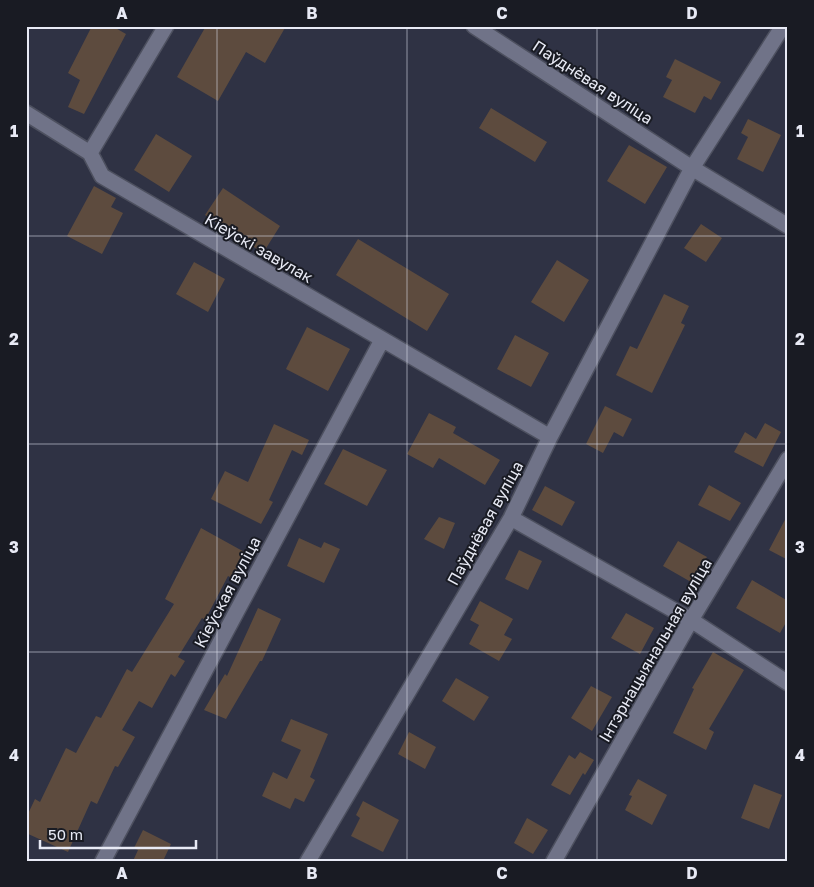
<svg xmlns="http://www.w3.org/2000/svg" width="814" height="887" font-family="'Golos Text',sans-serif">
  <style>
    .building { fill: #5d4b3e }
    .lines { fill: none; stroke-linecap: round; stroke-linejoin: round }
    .street-casing { stroke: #4d505f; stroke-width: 18 }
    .street { stroke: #707388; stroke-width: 15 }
    .grid { fill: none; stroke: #e8eaf5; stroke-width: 1; stroke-opacity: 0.55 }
    .labels { text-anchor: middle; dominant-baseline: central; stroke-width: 4; stroke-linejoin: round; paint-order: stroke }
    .street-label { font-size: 16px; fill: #e8eaf5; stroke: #191b23 }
    .neatline { fill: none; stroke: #e8eaf5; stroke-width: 2 }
    .grid-label { font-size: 16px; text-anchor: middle; font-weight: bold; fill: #e8eaf5 }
  </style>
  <rect width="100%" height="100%" fill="#2f3244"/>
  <path class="building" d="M92,26H112L126,34L84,114L68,107L80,80L68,73Z
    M206,26H286L265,63L246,52L218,101L177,77Z
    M675,59L721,82L711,100L704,96L695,113L663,97L672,80L666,77Z
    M491,108L547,142L535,162L479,128Z
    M748,119L781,135L763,172L737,159L748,137L741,133Z
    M156,134L192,156L169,192L134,170Z
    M629,145L667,167L645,204L607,181Z
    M94,186L116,198L111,207L123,213L102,254L67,236Z
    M223,188L280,226L263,253L205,215Z
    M701,224L722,238L706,262L684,248Z
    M358,239L449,294L427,331L336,275Z
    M557,260L589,280L564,322L531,302Z
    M194,262L225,279L208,312L176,294Z
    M664,294L689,306L681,323L685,325L652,393L616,375L630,346L637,349Z
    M307,327L350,349L328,391L286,369Z
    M515,335L549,353L531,387L497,369Z
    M605,406L632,419L623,437L614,432L603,453L586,444Z
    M429,413L456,427L453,433L500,460L485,485L439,458L433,468L407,454Z
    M765,423L781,432L763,467L734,452L745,432L756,439Z
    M274,424L309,440L302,455L292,450L269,500L273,502L261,524L211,499L225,471L248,482Z
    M343,449L387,470L367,506L324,484Z
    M709,485L741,503L730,521L698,505Z
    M545,486L575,502L562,526L532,510Z
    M788,514V560L769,550Z
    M439,517L455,523L444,549L424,539Z
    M201,528L248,554L234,579L228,576L205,620L202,618L178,657L185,661L175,677L171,674L152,708L139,701L122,730L135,737L118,767L115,766L97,804L91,801L68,852L26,833V818L35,799L40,802L66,748L76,753L96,716L101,718L127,669L132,672L174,604L165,599Z
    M299,538L321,548L324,542L340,549L324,583L287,566Z
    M678,541L707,557L691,582L663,566Z
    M519,550L542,561L528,590L505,579Z
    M752,580L788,601V619L780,633L736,608Z
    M480,601L513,619L504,635L512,639L499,661L469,644L479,625L470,620Z
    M258,608L281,619L262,661H260L226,719L204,710L225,674L227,676Z
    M626,613L654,628L640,654L611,638Z
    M713,652L744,670L709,729L714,732L706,750L673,733L694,689L692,688Z
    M456,678L489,697L474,721L442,701Z
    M591,686L612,697L592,731L571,718Z
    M291,719L328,734L310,777L315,780L304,802L295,798L290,809L262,796L273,772L287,779L301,750L281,741Z
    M409,732L436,747L425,769L398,754Z
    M580,752L594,760L585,775L583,773L570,795L551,785L569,755L575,759Z
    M638,779L667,795L652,825L625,810L632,796L629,795Z
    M754,784L782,795L769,829L741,818Z
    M363,801L399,820L383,852L351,836L360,818L356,815Z
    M527,818L548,830L533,854L514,843Z
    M143,830L171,844L163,861H133L138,850L134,848Z"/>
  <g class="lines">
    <g class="street-casing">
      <path id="street" d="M166,26L90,153L102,176L550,437
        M474,26L692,168L788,226
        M26,113L90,153
        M511,518L691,620L788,683
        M103,861L382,340
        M308,861L511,518L550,437L692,168L783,26
        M554,861L691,620L788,459"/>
    </g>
    <use href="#street" class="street"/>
  </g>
  <path class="grid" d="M217,26V861M407,26V861M597,26V861M26,236H788M26,444H788M26,652H788"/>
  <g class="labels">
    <g class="street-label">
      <text transform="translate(593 82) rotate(33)">Паўднёвая вуліца</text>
      <text transform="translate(259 248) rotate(30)">Кіеўскі завулак</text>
      <text transform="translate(485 523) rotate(-61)">Паўднёвая вуліца</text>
      <text transform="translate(227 592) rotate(-62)">Кіеўская вуліца</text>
      <text transform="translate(655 650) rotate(-60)">Інтэрнацыянальная вуліца</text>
    </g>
  </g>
  <rect width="814" height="887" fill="none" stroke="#191b23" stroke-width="55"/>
  <path d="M40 840v8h156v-8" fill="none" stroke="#e8eaf5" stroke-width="2.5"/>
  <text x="48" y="840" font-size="15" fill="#e8eaf5" stroke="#191b23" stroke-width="4" paint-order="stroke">50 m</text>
  <rect x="28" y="28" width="758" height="832" class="neatline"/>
  <g class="grid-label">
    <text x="122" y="19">A</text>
    <text x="312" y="19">B</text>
    <text x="502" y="19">C</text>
    <text x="692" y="19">D</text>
    <text x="14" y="137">1</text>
    <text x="800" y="137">1</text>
    <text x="14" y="345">2</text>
    <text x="800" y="345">2</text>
    <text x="14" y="553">3</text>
    <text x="800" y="553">3</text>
    <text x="14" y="761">4</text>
    <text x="800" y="761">4</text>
    <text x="122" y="879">A</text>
    <text x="312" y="879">B</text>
    <text x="502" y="879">C</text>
    <text x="692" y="879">D</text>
  </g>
</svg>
